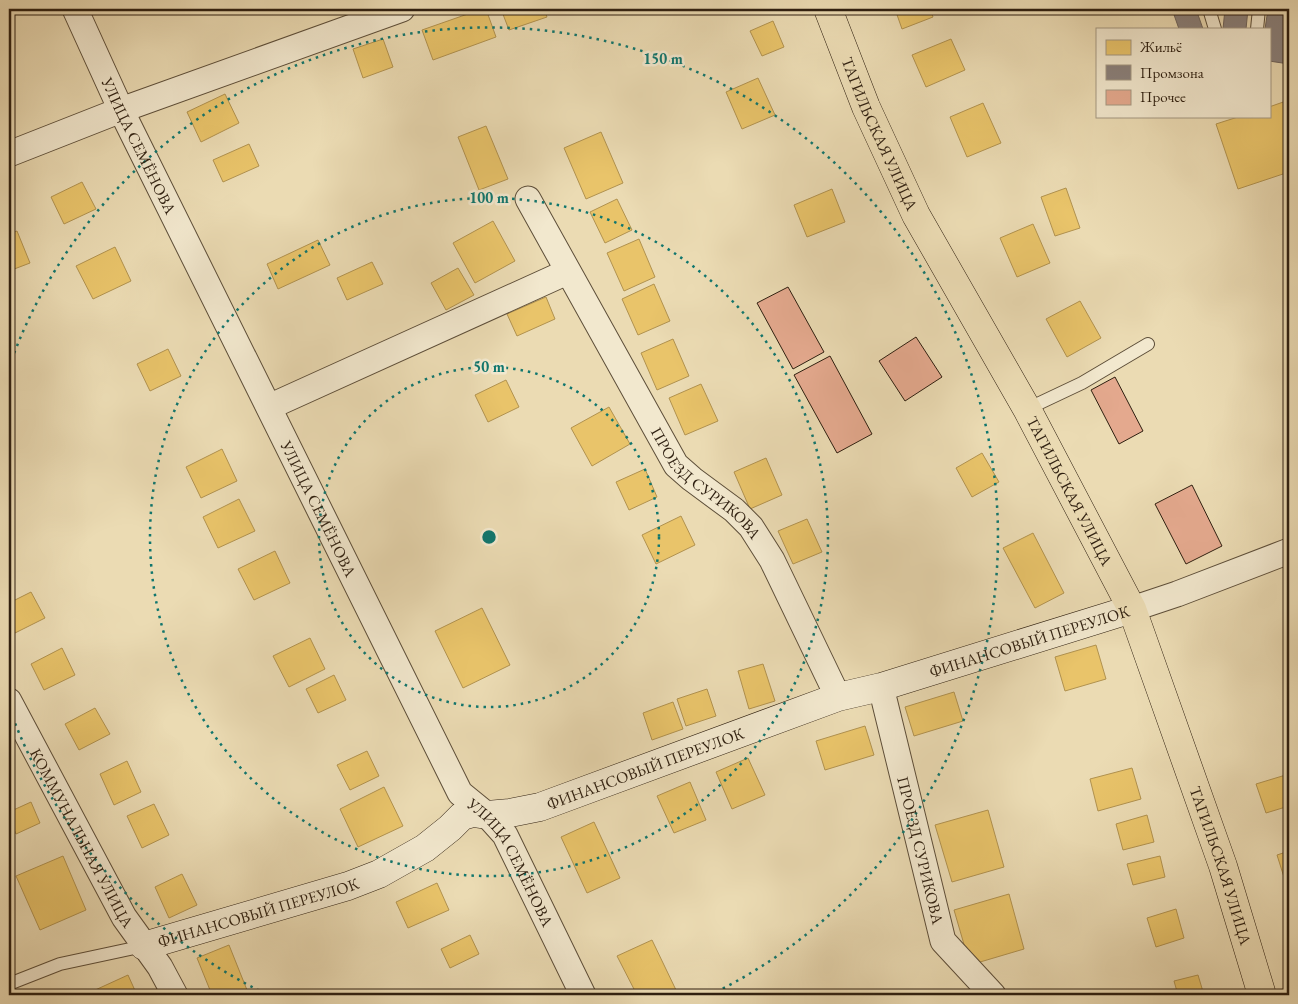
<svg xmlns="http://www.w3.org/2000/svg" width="1298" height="1004" font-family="'EB Garamond',serif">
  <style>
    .homes { fill: #e9c46a; stroke: #b1924f }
    .industry { fill: #8a817c; stroke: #6e645c }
    .building { fill: #e4a98e; stroke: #2e1f10 }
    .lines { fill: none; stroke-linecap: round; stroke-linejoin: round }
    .lane-casing { stroke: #5d4e39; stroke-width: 14 }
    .street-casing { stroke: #5d4e39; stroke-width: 27 }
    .secondary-casing { stroke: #2e1f10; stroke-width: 29 }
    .primary-casing { stroke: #2e1f10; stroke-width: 29 }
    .lane { stroke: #f2e8ce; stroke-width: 12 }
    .street { stroke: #f2e8ce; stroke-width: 25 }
    .secondary { stroke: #f2e8ce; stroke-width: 28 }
    .primary { stroke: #ebdbb3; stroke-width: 28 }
    .ring { fill: none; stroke: #0f766e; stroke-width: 2.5; stroke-dasharray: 2.5 5 }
    .labels { text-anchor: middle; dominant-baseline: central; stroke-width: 5; stroke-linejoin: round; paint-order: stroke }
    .street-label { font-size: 16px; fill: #2e1f10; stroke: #f2e8ce }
    .centre { fill: #0f766e; stroke: #f2e8ce; stroke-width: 2.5 }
    .ring-label { font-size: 15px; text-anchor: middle; font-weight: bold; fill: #0f766e; stroke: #f2e8ce; stroke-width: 5; stroke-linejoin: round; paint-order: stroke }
  </style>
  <rect width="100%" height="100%" fill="#ebdbb3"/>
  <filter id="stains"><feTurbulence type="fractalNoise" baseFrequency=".004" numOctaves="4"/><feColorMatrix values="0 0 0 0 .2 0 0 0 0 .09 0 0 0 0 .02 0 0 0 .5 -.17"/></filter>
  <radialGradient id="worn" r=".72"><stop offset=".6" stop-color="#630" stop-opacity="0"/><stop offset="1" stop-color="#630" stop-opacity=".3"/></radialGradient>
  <path class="homes" d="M482,9H486L496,37L433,60L422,30Z
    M501,9H544L547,17L509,30Z
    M895,9H930L933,17L902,29Z
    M773,21L784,47L762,56L750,31Z
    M383,39L393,67L363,78L353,49Z
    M951,39L965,70L926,87L912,55Z
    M758,78L775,115L742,129L726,92Z
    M225,94L239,123L201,142L187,112Z
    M1289,100V172L1238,189L1216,124L1241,116H1269V107Z
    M983,103L1001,143L967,157L950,117Z
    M486,126L508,179L479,190L458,137Z
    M601,132L623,183L586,199L564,148Z
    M249,144L259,166L223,182L213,160Z
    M82,182L96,209L64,224L51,197Z
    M1066,188L1080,228L1055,236L1041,197Z
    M832,189L845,222L807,237L794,205Z
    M617,199L632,230L605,243L590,212Z
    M493,221L515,261L475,283L453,243Z
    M1033,224L1050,263L1017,277L1000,238Z
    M17,231L30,263L9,271V234Z
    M639,239L655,277L624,291L607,253Z
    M318,240L330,265L278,289L267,264Z
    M115,247L131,281L93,299L76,266Z
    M372,262L383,284L347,300L337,278Z
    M458,268L474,295L446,310L431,283Z
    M654,284L670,321L638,335L622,299Z
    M546,297L555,319L517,336L507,314Z
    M1080,301L1101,338L1067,357L1046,319Z
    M673,339L689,376L657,390L641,353Z
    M168,349L181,376L150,391L137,364Z
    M506,380L519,407L488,422L475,395Z
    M701,384L718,421L685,435L669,398Z
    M609,407L630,444L592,466L571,428Z
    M222,449L237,481L201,498L186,467Z
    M982,453L999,482L972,497L956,468Z
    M766,458L782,495L750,509L734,472Z
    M645,469L657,497L629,510L616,482Z
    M239,499L255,531L218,548L203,517Z
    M681,516L695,545L656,564L642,535Z
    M807,519L822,552L793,564L778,531Z
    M1033,533L1064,593L1035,608L1003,548Z
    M275,551L290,583L254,600L238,569Z
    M31,592L45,618L13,634L9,624V603Z
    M482,608L510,665L463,688L435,631Z
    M310,638L325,669L289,687L273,656Z
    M1096,645L1106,679L1065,691L1055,657Z
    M62,648L75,675L44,690L31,664Z
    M763,664L775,701L749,709L738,671Z
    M334,675L346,700L318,713L306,689Z
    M707,689L716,716L686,726L677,699Z
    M954,692L963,721L914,736L905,707Z
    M673,702L683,729L652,740L643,713Z
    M95,708L110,734L79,750L65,724Z
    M865,726L874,755L825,770L816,741Z
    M367,751L379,776L350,790L337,765Z
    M748,758L765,795L732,809L716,772Z
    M127,761L141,792L114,805L100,774Z
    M1132,768L1141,799L1098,811L1090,779Z
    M1289,774V806L1266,813L1256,784Z
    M690,782L706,820L674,833L657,796Z
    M384,787L403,826L358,847L340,809Z
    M31,802L40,823L16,834L9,818V812Z
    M154,804L169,835L142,848L127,816Z
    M988,810L1004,867L952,882L935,825Z
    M1147,815L1154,842L1123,850L1116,824Z
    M594,822L620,878L587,893L561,837Z
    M1289,851V893L1277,855Z
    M63,856L86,910L40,930L16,876Z
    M1160,856L1165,877L1133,885L1127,864Z
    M182,874L197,905L169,918L155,887Z
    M437,883L449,910L408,928L396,902Z
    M1009,894L1024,949L970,965L954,910Z
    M1176,909L1184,938L1156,947L1147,918Z
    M470,935L479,954L450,968L441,949Z
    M652,940L676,990L666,995H637L617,956Z
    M229,945L249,995H212L197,958Z
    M128,975L137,995H95L93,991Z
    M1198,975L1204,995H1178L1174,981Z"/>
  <path class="industry" d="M1172,9H1196L1203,29H1179Z
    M1225,9H1248L1246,29H1223Z
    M1268,9H1289V64L1269,61V29H1265Z"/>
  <path class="building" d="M788,287L824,352L793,369L757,303Z
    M916,337L942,377L905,401L879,361Z
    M830,356L872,434L837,453L794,375Z
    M1115,377L1143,431L1119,444L1091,390Z
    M1192,485L1222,546L1186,564L1155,504Z"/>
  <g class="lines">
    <g class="lane-casing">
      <path id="lane" d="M1209,9L1215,29
        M1257,29L1259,9
        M1027,409L1082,383L1148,344
        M9,984L60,964L144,946"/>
    </g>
    <g class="street-casing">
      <g id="street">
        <path id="s1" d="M75,9L121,110L460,793L487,815L505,835L583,995"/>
        <path d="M9,154L121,110L402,9"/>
        <path id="s2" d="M528,199L676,465L692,479L734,510L751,527L772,560L838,697"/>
        <path d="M269,407L567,272"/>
        <path d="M1132,609L1177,594L1289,551"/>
        <path id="s3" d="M881,687L943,941L993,995"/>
        <path id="s4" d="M9,701L124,917L160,967L175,995"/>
      </g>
    </g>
    <g class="secondary-casing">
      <g id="secondary">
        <path id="s5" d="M144,946L348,886L379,874L425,848L450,828L462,816L473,813L487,815L510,813L540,807L838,697L881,687L1132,609"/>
      </g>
    </g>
    <g class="primary-casing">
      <g id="primary">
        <path id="s6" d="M828,9L866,107L916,215L1027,409L1132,609L1223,866L1262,995"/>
      </g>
    </g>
    <use href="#lane" class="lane"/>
    <use href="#street" class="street"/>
    <use href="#secondary" class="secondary"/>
    <use href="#primary" class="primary"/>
  </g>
  <g class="ring">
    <circle cx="489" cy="537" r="170"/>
    <circle cx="489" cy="537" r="339"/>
    <path d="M266 994A509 509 0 0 1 9 707M9 367A509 509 0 1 1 712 994"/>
  </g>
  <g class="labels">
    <g class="street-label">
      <text stroke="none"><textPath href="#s6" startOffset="135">ТАГИЛЬСКАЯ УЛИЦА</textPath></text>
      <text stroke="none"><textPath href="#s1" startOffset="151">УЛИЦА СЕМЁНОВА</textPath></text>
      <text stroke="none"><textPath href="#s2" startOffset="338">ПРОЕЗД СУРИКОВА</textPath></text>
      <text stroke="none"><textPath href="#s6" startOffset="540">ТАГИЛЬСКАЯ УЛИЦА</textPath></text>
      <text stroke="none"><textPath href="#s1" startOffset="556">УЛИЦА СЕМЁНОВА</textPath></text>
      <text stroke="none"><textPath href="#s5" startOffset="944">ФИНАНСОВЫЙ ПЕРЕУЛОК</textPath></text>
      <text stroke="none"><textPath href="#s5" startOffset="539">ФИНАНСОВЫЙ ПЕРЕУЛОК</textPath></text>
      <text stroke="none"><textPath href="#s4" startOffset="155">КОММУНАЛЬНАЯ УЛИЦА</textPath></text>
      <text stroke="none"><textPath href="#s3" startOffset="168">ПРОЕЗД СУРИКОВА</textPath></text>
      <text stroke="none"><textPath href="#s1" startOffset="961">УЛИЦА СЕМЁНОВА</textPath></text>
      <text stroke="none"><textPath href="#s6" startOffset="945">ТАГИЛЬСКАЯ УЛИЦА</textPath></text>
      <text stroke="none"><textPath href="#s5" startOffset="119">ФИНАНСОВЫЙ ПЕРЕУЛОК</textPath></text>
    </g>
  </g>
  <circle cx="489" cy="537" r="8" class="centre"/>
  <g class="ring-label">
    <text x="663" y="64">150 m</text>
    <text x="489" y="203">100 m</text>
    <text x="489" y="372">50 m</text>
  </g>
  <rect width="1298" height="1004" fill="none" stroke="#ebdbb3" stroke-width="30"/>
  <rect x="10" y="10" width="1278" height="984" fill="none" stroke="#2e1f10" stroke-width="2.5"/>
  <rect x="15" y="15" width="1268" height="974" fill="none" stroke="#2e1f10"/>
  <rect x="1096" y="28" width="175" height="90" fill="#f2e8ce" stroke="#a49882"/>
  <rect x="1106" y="40" width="25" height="15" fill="#e9c46a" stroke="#a49882"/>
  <text x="1140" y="52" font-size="15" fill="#2e1f10">Жильё</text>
  <rect x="1106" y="65" width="25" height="15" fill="#8a817c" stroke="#a49882"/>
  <text x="1140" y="78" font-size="15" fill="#2e1f10">Промзона</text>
  <rect x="1106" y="90" width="25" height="15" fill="#e4a98e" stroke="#a49882"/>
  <text x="1140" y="102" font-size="15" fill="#2e1f10">Прочее</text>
  <rect width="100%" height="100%" filter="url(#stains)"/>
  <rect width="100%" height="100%" fill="url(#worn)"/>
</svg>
